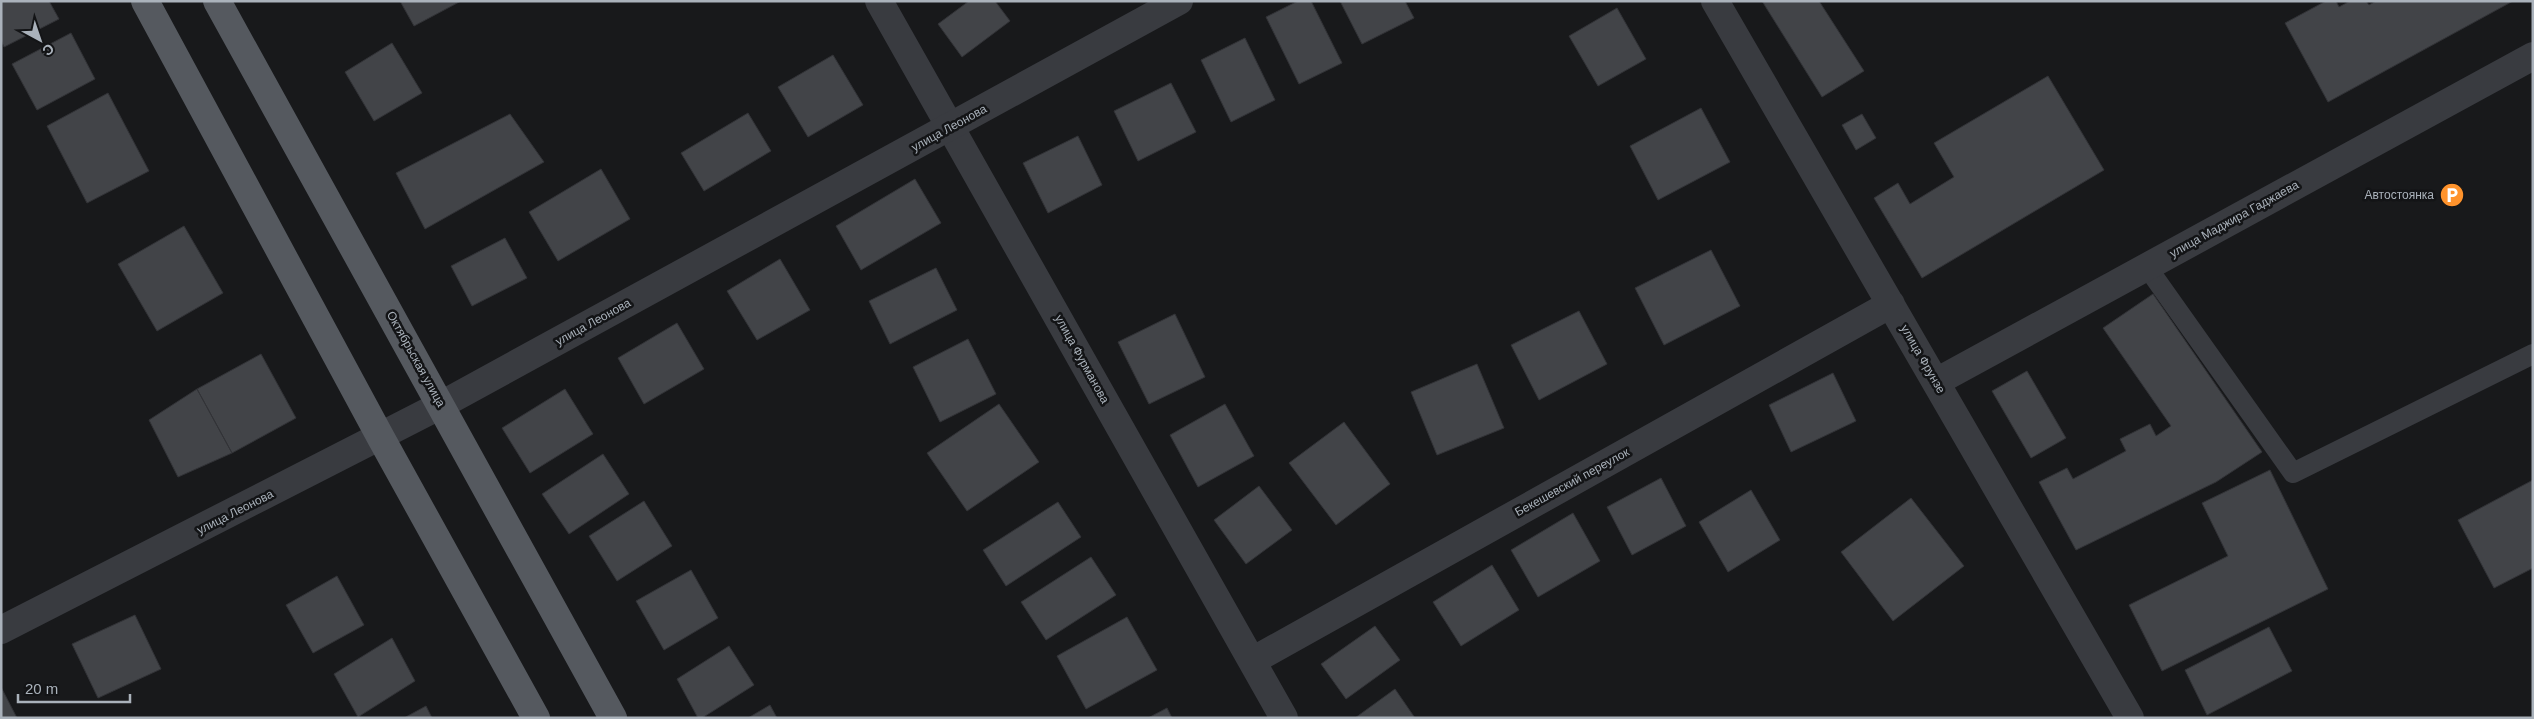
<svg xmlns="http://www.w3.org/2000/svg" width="2534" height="719" font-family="Helvetica,sans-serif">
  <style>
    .building { fill: #424448; stroke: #323337 }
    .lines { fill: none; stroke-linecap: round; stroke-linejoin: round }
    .service { stroke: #393b40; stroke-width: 20 }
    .minor { stroke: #393b40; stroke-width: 28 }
    .tertiary { stroke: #393b40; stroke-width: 28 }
    .primary { stroke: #55595f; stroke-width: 28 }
    .labels { text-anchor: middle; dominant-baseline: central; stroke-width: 5; stroke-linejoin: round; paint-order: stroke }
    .street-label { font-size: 12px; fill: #aab2bb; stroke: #131416 }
    .poi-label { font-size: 12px; fill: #aab2bb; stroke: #131416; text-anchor: end }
  </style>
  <rect width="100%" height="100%" fill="#18191b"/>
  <path class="building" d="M1,1H49L59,19L4,47L1,40Z
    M400,1H461L414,26Z
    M969,1H995L1010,21L962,57L938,24Z
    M1298,1H1311L1342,63L1299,84L1266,17Z
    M1340,1H1405L1414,18L1362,44Z
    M1762,1H1819L1864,71L1822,97Z
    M2326,1H2336L2339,7L2350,1H2366L2369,5L2376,1H2513L2328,102L2285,23Z
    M1617,8L1646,59L1598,86L1569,36Z
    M71,33L95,79L37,110L12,64Z
    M1245,38L1275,100L1231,122L1201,60Z
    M392,43L422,93L374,121L345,72Z
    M833,55L863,105L808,137L778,87Z
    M2048,76L2104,170L1922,278L1874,198L1898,183L1910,204L1954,177L1934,143Z
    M1171,83L1196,132L1138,161L1114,111Z
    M108,93L149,171L87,203L47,126Z
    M1701,108L1730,162L1658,200L1630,146Z
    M748,113L771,151L704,191L681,153Z
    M510,114L544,162L425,229L396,173Z
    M1862,114L1876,138L1856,150L1842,125Z
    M1078,136L1102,185L1048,213L1023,163Z
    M601,169L630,219L558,261L529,212Z
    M915,179L941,223L861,270L836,226Z
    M184,226L223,293L157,331L118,264Z
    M505,238L527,278L472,306L451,266Z
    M1711,250L1740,306L1664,345L1635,288Z
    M780,259L810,310L757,340L727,291Z
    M936,268L957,310L890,344L869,301Z
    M2153,294L2262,452L2216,482L2076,550L2039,482L2067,468L2073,479L2126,451L2120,439L2150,424L2156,436L2171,426L2103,328Z
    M1579,311L1607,364L1539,400L1511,345Z
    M1175,314L1205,377L1149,404L1118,342Z
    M677,323L704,369L644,404L618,358Z
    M968,339L996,394L940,422L913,367Z
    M261,354L296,418L232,453L197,389Z
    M1477,364L1504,428L1437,455L1411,392Z
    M2027,371L2066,438L2031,458L1992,391Z
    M1833,373L1856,421L1791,452L1769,405Z
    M197,389L232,453L178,477L149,420Z
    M565,389L593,434L530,473L502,428Z
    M999,404L1039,462L967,511L927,453Z
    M1225,404L1254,456L1198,487L1170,435Z
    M1344,422L1390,484L1336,525L1289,463Z
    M603,454L629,494L569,534L542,494Z
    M2270,470L2328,589L2162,671L2129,605L2228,556L2202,503Z
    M1661,478L1686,526L1632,555L1607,507Z
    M2533,480V568L2494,588L2458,520Z
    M1259,486L1292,530L1246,564L1214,520Z
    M1751,490L1780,540L1728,572L1699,522Z
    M1911,498L1964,566L1893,621L1841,552Z
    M644,501L672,546L617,581L589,536Z
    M1058,502L1081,537L1006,586L983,550Z
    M1573,513L1600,561L1538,597L1511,550Z
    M1091,557L1116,595L1046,640L1021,602Z
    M1492,565L1519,610L1461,646L1433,602Z
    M691,570L718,618L664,650L636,601Z
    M337,576L364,625L313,653L286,605Z
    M135,615L161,669L98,698L72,644Z
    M1127,617L1157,670L1086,709L1057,656Z
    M1375,626L1400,660L1346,699L1321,664Z
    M2269,627L2292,671L2207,715L2185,670Z
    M392,638L415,681L358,717L334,674Z
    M729,646L754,685L702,718H698L677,679Z
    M1,687L17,718H1Z
    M1395,689L1415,718H1355Z
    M770,705L777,718H748Z
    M426,706L432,718H404Z
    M1167,708L1172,718H1148Z"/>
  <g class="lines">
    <path class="service" d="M2147,267L2293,473L2533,354"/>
    <path class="minor" d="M879,1L1284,718
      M1715,1L2130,718
      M1936,382L2533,56
      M1,630L441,405
      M1252,661L1891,304"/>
    <path class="tertiary" d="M441,405L1179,1"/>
    <path class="primary" d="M145,1L381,438L536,718
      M217,1L613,718"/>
  </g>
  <defs>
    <g id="parking-disc" transform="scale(1.25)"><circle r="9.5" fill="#ff932c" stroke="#131416"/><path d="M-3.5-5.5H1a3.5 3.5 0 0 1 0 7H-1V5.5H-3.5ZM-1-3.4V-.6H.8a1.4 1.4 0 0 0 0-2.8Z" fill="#fff"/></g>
  </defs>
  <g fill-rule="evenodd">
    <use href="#parking-disc" x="2452" y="195"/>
  </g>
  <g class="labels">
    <g class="street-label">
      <text transform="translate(949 128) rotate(-29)">улица Леонова</text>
      <text transform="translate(2234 219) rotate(-29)">улица Маджира Гаджаева</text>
      <text transform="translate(593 322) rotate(-29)">улица Леонова</text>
      <text transform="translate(416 359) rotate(61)">Октябрьская улица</text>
      <text transform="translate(1082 359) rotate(61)">улица Фурманова</text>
      <text transform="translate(1923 359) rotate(60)">улица Фрунзе</text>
      <text transform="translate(1572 482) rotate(-29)">Бекешевский переулок</text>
      <text transform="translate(235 512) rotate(-27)">улица Леонова</text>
    </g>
    <g class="poi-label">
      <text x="2434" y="195">Автостоянка</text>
    </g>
  </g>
  <rect width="2534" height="719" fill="none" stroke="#aab2bb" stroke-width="5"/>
  <g transform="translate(40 40) rotate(140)" stroke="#131416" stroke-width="4" paint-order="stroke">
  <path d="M0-4L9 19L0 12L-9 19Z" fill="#aab2bb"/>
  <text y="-8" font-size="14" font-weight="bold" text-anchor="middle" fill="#aab2bb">С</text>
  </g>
  <path d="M18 694v8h112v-8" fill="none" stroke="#aab2bb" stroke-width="2.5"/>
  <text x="25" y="694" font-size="15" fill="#aab2bb" stroke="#131416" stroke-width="4" paint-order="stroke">20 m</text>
</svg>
